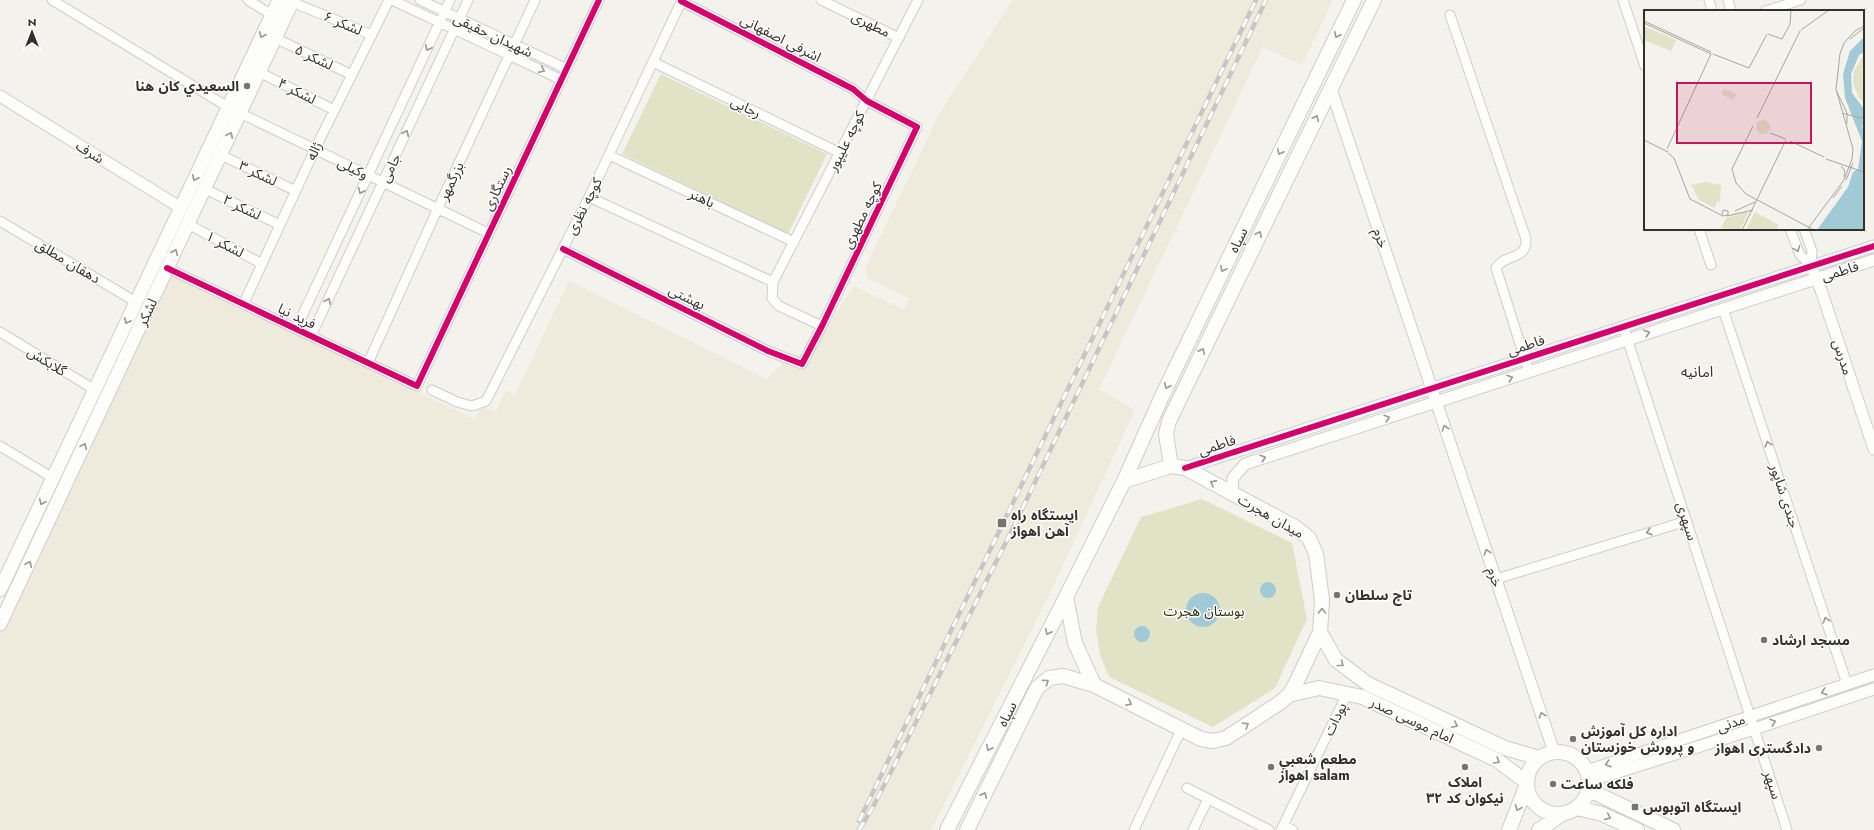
<svg xmlns="http://www.w3.org/2000/svg" width="1874" height="830" font-family="Jost,'Noto Sans Arabic',sans-serif">
  <style>
    .built { fill: #eeeadc }
    .green { fill: #e1e3c6 }
    .water { fill: #a1c9d6 }
    .lines { fill: none; stroke-linecap: round; stroke-linejoin: round }
    .minor-casing { stroke: #cfcdc9; stroke-width: 11 }
    .tertiary-casing { stroke: #cfcdc9; stroke-width: 13 }
    .secondary-casing { stroke: #cfcdc9; stroke-width: 15 }
    .primary-casing { stroke: #cfcdc9; stroke-width: 16 }
    .minor { stroke: #fdfdfc; stroke-width: 9 }
    .tertiary { stroke: #fdfdfc; stroke-width: 11 }
    .secondary { stroke: #fdfdfc; stroke-width: 13 }
    .primary { stroke: #fdfdfc; stroke-width: 14 }
    .rail-casing { stroke: #c7c6c4; stroke-width: 4.5 }
    .rail { stroke: #fff; stroke-width: 3; stroke-dasharray: 9; stroke-linecap: butt }
    .cycleway-casing { stroke: #fff; stroke-width: 8 }
    .cycleway { stroke: #d6006c; stroke-width: 6 }
    .oneway { stroke: #989794 }
    .poi-dot { fill: #77756f; stroke: #fff; stroke-width: 1.5 }
    .labels { text-anchor: middle; dominant-baseline: central; stroke-width: 3; stroke-linejoin: round; paint-order: stroke }
    .street-label { font-size: 14px; fill: #33312c; stroke: #fff }
    .poi-label { font-size: 14px; font-weight: bold; fill: #33312c; stroke: #fff; text-anchor: start }
    .park-label { font-size: 14px; fill: #30320a; stroke: #fff }
    .neighbourhood-label { font-size: 15px; fill: #33312c; stroke: #fff }
    .inset-road { fill: none; stroke: #a7a59f; stroke-width: 1 }
    .view { fill: #c2185b; fill-opacity: 0.15; stroke: #c2185b; stroke-width: 2 }
    .inset-edge { fill: none; stroke: #33312c; stroke-width: 2 }
  </style>
  <rect width="100%" height="100%" fill="#f4f2ec"/>
  <path class="built" d="M1013,0H1333L1302,65L1263,47L1099,389L1135,410L1047,599L931,830H0V636L168,274L475,419L481,406L495,412L506,391L515,395L569,281L767,379L783,363L804,371L802,364L854,286L904,310L909,299L867,278L865,269L940,112Z"/>
  <path class="green" d="M661,74L827,154L788,234L622,154Z
    M1202,499L1292,543L1307,619L1275,688L1213,727L1109,677L1100,655L1096,631L1098,607L1141,517Z"/>
  <path class="water" d="M1260 590a8 8 0 1 1 16 0a8 8 0 1 1-16 0Z
    M1186 610a17 17 0 1 1 34 0a17 17 0 1 1-34 0Z
    M1134 634a8 8 0 1 1 16 0a8 8 0 1 1-16 0Z"/>
  <g class="lines">
    <g class="minor-casing">
      <path id="minor" d="M52,0L228,107
        M248,0L272,15
        M392,0L562,80
        M420,0L567,69
        M821,0L899,38
        M1623,0L1645,66
        M1709,0L1712,11
        M1728,0L1731,11
        M292,2L372,35
        M1765,11L1801,0
        M1450,15L1526,239C1527,261 1505,253 1496,268L1529,372
        M275,38L352,75
        M653,62L840,153
        M259,72L334,110
        M240,113L488,233
        M221,155L296,191
        M609,155L794,242
        M205,189L280,225
        M589,197L773,282
        M0,221L136,302
        M188,224L262,264
        M1699,229L1711,265
        M1790,229L1800,255L1811,265
        M1804,229L1812,251L1811,265
        M563,249L768,351L802,364L822,326L917,127L867,101L853,89L681,1
        M167,268L417,386L599,0
        M244,303L315,149L389,0
        M1723,309L1847,684
        M822,326L779,306L772,298L773,282L918,0
        M1623,326L1787,830
        M296,329L450,0
        M0,332L95,390
        M311,336L468,0
        M368,363L438,208L535,0
        M432,390L457,402L472,406L486,401L589,197L682,0
        M0,446L53,478
        M1496,579L1687,521
        M1187,788L1269,830
        M1283,826L1293,830
        M1134,830L1181,730
        M1193,830L1208,799
        M1281,830L1347,694"/>
    </g>
    <g class="tertiary-casing">
      <path id="tertiary" d="M1331,89L1554,752
        M0,96L181,208
        M1814,273L1821,290L1874,449
        M1185,468L1874,246
        M1232,493L1233,478L1245,464L1874,260
        M1587,771L1874,675
        M1590,781L1754,729L1874,689"/>
    </g>
    <g class="secondary-casing">
      <path id="secondary" d="M0,590L279,0
        M0,624L293,0"/>
    </g>
    <g class="primary-casing">
      <path id="primary" d="M1171,466L1166,434L1169,421L1374,0
        M1124,481L1163,394L1354,0
        M1320,632L1336,660L1368,684L1505,748L1539,758
        M1289,695L1319,688L1362,697L1497,760L1526,782
        M1527 783a31 31 0 1 1 62 0a31 31 0 1 1-62 0Z
        M1589,790L1673,830
        M1577,808L1602,814L1637,830
        M947,830L1066,597
        M967,830L1037,688L1049,678L1063,676L1094,685L1201,739L1213,741L1226,738L1278,704L1289,695L1296,683L1320,632L1322,600L1316,554L1309,538L1295,527L1185,468L1171,466L1124,481L1066,597L1075,643L1094,685
        M1509,830L1526,787
        M1539,830L1562,814"/>
    </g>
    <use href="#minor" class="minor"/>
    <use href="#tertiary" class="tertiary"/>
    <use href="#secondary" class="secondary"/>
    <use href="#primary" class="primary"/>
    <g class="rail-casing">
      <path id="rail" d="M859,821L1256,0
        M859,830L873,807L898,758L1012,530L1266,0"/>
    </g>
    <use href="#rail" class="rail"/>
    <g class="cycleway-casing">
      <path id="cycleway" d="M563,249L768,351L802,364L822,326L917,127L867,101L853,89L681,1
        M167,268L417,386L599,0
        M1185,468L1874,246"/>
    </g>
    <use href="#cycleway" class="cycleway"/>
  </g>
  <defs><path id="oneway-chevron" d="M-2-3.5L2.5 0L-2 3.5" fill="none" stroke-width="1.6" stroke-linecap="round" stroke-linejoin="round"/></defs>
  <g class="oneway">
    <use href="#oneway-chevron" transform="translate(262 35) rotate(115)"/>
    <use href="#oneway-chevron" transform="translate(1337 35) rotate(116)"/>
    <use href="#oneway-chevron" transform="translate(428 48) rotate(115)"/>
    <use href="#oneway-chevron" transform="translate(542 70) rotate(25)"/>
    <use href="#oneway-chevron" transform="translate(1316 118) rotate(-64)"/>
    <use href="#oneway-chevron" transform="translate(406 133) rotate(-65)"/>
    <use href="#oneway-chevron" transform="translate(230 135) rotate(-65)"/>
    <use href="#oneway-chevron" transform="translate(1280 152) rotate(116)"/>
    <use href="#oneway-chevron" transform="translate(195 178) rotate(115)"/>
    <use href="#oneway-chevron" transform="translate(361 191) rotate(115)"/>
    <use href="#oneway-chevron" transform="translate(1259 234) rotate(-64)"/>
    <use href="#oneway-chevron" transform="translate(1797 249) rotate(69)"/>
    <use href="#oneway-chevron" transform="translate(175 252) rotate(-65)"/>
    <use href="#oneway-chevron" transform="translate(1223 269) rotate(116)"/>
    <use href="#oneway-chevron" transform="translate(328 301) rotate(-65)"/>
    <use href="#oneway-chevron" transform="translate(127 321) rotate(115)"/>
    <use href="#oneway-chevron" transform="translate(1647 333) rotate(-18)"/>
    <use href="#oneway-chevron" transform="translate(1202 351) rotate(-64)"/>
    <use href="#oneway-chevron" transform="translate(1510 378) rotate(-18)"/>
    <use href="#oneway-chevron" transform="translate(1167 386) rotate(116)"/>
    <use href="#oneway-chevron" transform="translate(1387 418) rotate(-18)"/>
    <use href="#oneway-chevron" transform="translate(1445 428) rotate(-109)"/>
    <use href="#oneway-chevron" transform="translate(1768 444) rotate(-108)"/>
    <use href="#oneway-chevron" transform="translate(84 446) rotate(-65)"/>
    <use href="#oneway-chevron" transform="translate(1263 458) rotate(-18)"/>
    <use href="#oneway-chevron" transform="translate(1213 483) rotate(-152)"/>
    <use href="#oneway-chevron" transform="translate(42 502) rotate(115)"/>
    <use href="#oneway-chevron" transform="translate(1649 532) rotate(163)"/>
    <use href="#oneway-chevron" transform="translate(1487 552) rotate(-109)"/>
    <use href="#oneway-chevron" transform="translate(29 564) rotate(-65)"/>
    <use href="#oneway-chevron" transform="translate(1322 611) rotate(-90)"/>
    <use href="#oneway-chevron" transform="translate(1826 620) rotate(-108)"/>
    <use href="#oneway-chevron" transform="translate(1048 632) rotate(117)"/>
    <use href="#oneway-chevron" transform="translate(1341 664) rotate(38)"/>
    <use href="#oneway-chevron" transform="translate(1046 682) rotate(-35)"/>
    <use href="#oneway-chevron" transform="translate(1824 692) rotate(161)"/>
    <use href="#oneway-chevron" transform="translate(1129 703) rotate(27)"/>
    <use href="#oneway-chevron" transform="translate(1542 715) rotate(-109)"/>
    <use href="#oneway-chevron" transform="translate(1773 722) rotate(-19)"/>
    <use href="#oneway-chevron" transform="translate(1246 725) rotate(-32)"/>
    <use href="#oneway-chevron" transform="translate(1455 725) rotate(25)"/>
    <use href="#oneway-chevron" transform="translate(989 748) rotate(117)"/>
    <use href="#oneway-chevron" transform="translate(1497 761) rotate(31)"/>
    <use href="#oneway-chevron" transform="translate(1608 764) rotate(162)"/>
    <use href="#oneway-chevron" transform="translate(984 795) rotate(-64)"/>
    <use href="#oneway-chevron" transform="translate(1518 808) rotate(112)"/>
    <use href="#oneway-chevron" transform="translate(1608 817) rotate(24)"/>
  </g>
  <g class="poi-dot">
    <circle cx="247" cy="86" r="4"/>
    <rect x="997" y="518" width="10" height="10" rx="2"/>
    <circle cx="1337" cy="595" r="4"/>
    <circle cx="1764" cy="640" r="4"/>
    <circle cx="1573" cy="739" r="4"/>
    <circle cx="1819" cy="748" r="4"/>
    <circle cx="1271" cy="767" r="4"/>
    <circle cx="1465" cy="767" r="4"/>
    <circle cx="1553" cy="784" r="4"/>
    <rect x="1631" y="803" width="8" height="8" rx="2"/>
  </g>
  <g class="labels">
    <g class="street-label">
      <text transform="translate(343 23) rotate(23)">لشکر ۶</text>
      <text transform="translate(871 24) rotate(26)">مطهری</text>
      <text transform="translate(493 35) rotate(25)">شهیدان حقیقی</text>
      <text transform="translate(781 38) rotate(27)">اشرفی اصفهانی</text>
      <text transform="translate(314 57) rotate(26)">لشکر ۵</text>
      <text transform="translate(297 91) rotate(27)">لشکر ۴</text>
      <text transform="translate(746 107) rotate(26)">رجایی</text>
      <text transform="translate(846 141) rotate(-63)">کوچه علیپور</text>
      <text transform="translate(314 151) rotate(-65)">ژاله</text>
      <text transform="translate(90 152) rotate(32)">شرف</text>
      <text transform="translate(353 168) rotate(26)">وکیلی</text>
      <text transform="translate(390 168) rotate(-65)">جامی</text>
      <text transform="translate(258 173) rotate(26)">لشکر ۳</text>
      <text transform="translate(451 181) rotate(-65)">بزرگمهر</text>
      <text transform="translate(497 188) rotate(-64)">رستگاری</text>
      <text transform="translate(702 198) rotate(25)">باهنر</text>
      <text transform="translate(584 206) rotate(-63)">کوچه نظری</text>
      <text transform="translate(242 207) rotate(26)">لشکر ۲</text>
      <text transform="translate(862 215) rotate(-64)">کوچه مطهری</text>
      <text transform="translate(1381 238) rotate(71)">خرم</text>
      <text transform="translate(1238 240) rotate(-64)">سپاه</text>
      <text transform="translate(225 244) rotate(28)">لشکر ۱</text>
      <text transform="translate(68 261) rotate(31)">دهقان مطلق</text>
      <text transform="translate(1840 271) rotate(-17)">فاطمی</text>
      <text transform="translate(687 297) rotate(26)">بهشتی</text>
      <text transform="translate(147 312) rotate(-65)">لشکر</text>
      <text transform="translate(297 316) rotate(26)">فرید نیا</text>
      <text transform="translate(1526 345) rotate(-18)">فاطمی</text>
      <text transform="translate(1843 357) rotate(72)">مدرس</text>
      <text transform="translate(47 361) rotate(32)">گلابکش</text>
      <text transform="translate(1217 445) rotate(-18)">فاطمی</text>
      <text transform="translate(1785 496) rotate(72)">جندی شاپور</text>
      <text transform="translate(1271 516) rotate(30)">میدان هجرت</text>
      <text transform="translate(1687 521) rotate(72)">سپهری</text>
      <text transform="translate(1495 577) rotate(71)">خرم</text>
      <text transform="translate(1007 714) rotate(-63)">سپاه</text>
      <text transform="translate(1335 719) rotate(-64)">پودات</text>
      <text transform="translate(1412 720) rotate(25)">امام موسی صدر</text>
      <text transform="translate(1731 723) rotate(-19)">مدنی</text>
      <text transform="translate(1773 785) rotate(72)">سپهر</text>
    </g>
    <g class="poi-label">
      <text x="239" y="86" text-anchor="end">السعيدي كان هنا</text>
      <text x="1011" y="515">ایستگاه راه<tspan x="1011" dy="16">آهن اهواز</tspan></text>
      <text x="1345" y="595">تاج سلطان</text>
      <text x="1772" y="640">مسجد ارشاد</text>
      <text x="1581" y="731">اداره کل آموزش<tspan x="1581" dy="16">و پرورش خوزستان</tspan></text>
      <text x="1811" y="748" text-anchor="end">دادگستری اهواز</text>
      <text x="1279" y="759">مطعم شعبي<tspan x="1279" dy="16">اهواز salam</tspan></text>
      <text x="1465" y="782" text-anchor="middle">املاک<tspan x="1465" dy="16">نیکوان کد ۳۲</tspan></text>
      <text x="1561" y="784">فلکه ساعت</text>
      <text x="1643" y="807">ایستگاه اتوبوس</text>
    </g>
    <g class="park-label">
      <text x="1204" y="611">بوستان هجرت</text>
    </g>
    <g class="neighbourhood-label">
      <text x="1697" y="372">امانیه</text>
    </g>
  </g>
  <g transform="translate(1644 10)">
    <rect width="220" height="220" fill="#f4f2ec"/>
    <path d="M0,16L32,30L27,41L0,30ZM220,44V92L215,88L209,73L210,61ZM80,79L92,84L89,90L77,84ZM112 117a7 7 0 1 1 14 0a7 7 0 1 1-14 0ZM62,172L77,175L76,192L73,191L71,198L55,190L47,175ZM105,201L96,220L77,218L82,208ZM111,202L135,215L132,220H102Z" fill="#e1e3c6"/>
    <path d="M220,27V42L215,45L207,64L208,83L220,99V109H218L220,114L218,116L220,121V217L219,220H173L204,177L209,162L214,159L218,131L201,88L199,64L206,41Z" fill="#a1c9d6"/>
    <path class="inset-road" d="M0,11L67,42M0,13L67,44M157,20L185,0M124,24L138,29L146,14L147,0M206,29L220,18M69,44L105,58L123,24M193,82L203,103V114M198,103L220,109M113,108L156,21M109,116L88,159L92,173L102,184L170,220M126,123L142,129M0,130L24,142M146,131L180,147M23,139L67,44M24,143L30,148L46,189L79,206L84,205V201L79,200L78,205M182,149L220,162M197,156L201,161L200,167M202,170L209,153M189,188L198,176M91,201L111,192M83,206L109,200M98,220L142,130M163,220L200,170L208,149L209,139L192,79L196,44L200,33L211,21L220,16"/>
    <path class="view" d="M33,73H167V133H33Z"/>
    <rect width="220" height="220" class="inset-edge"/>
  </g>
  <g transform="translate(32 32)" stroke="#ffffff" stroke-width="3" paint-order="stroke">
  <path d="M0-3L7 15L0 10L-7 15Z" fill="#33312c"/>
  <text y="-6" font-size="11" font-weight="bold" text-anchor="middle" fill="#33312c">N</text>
  </g>
</svg>
